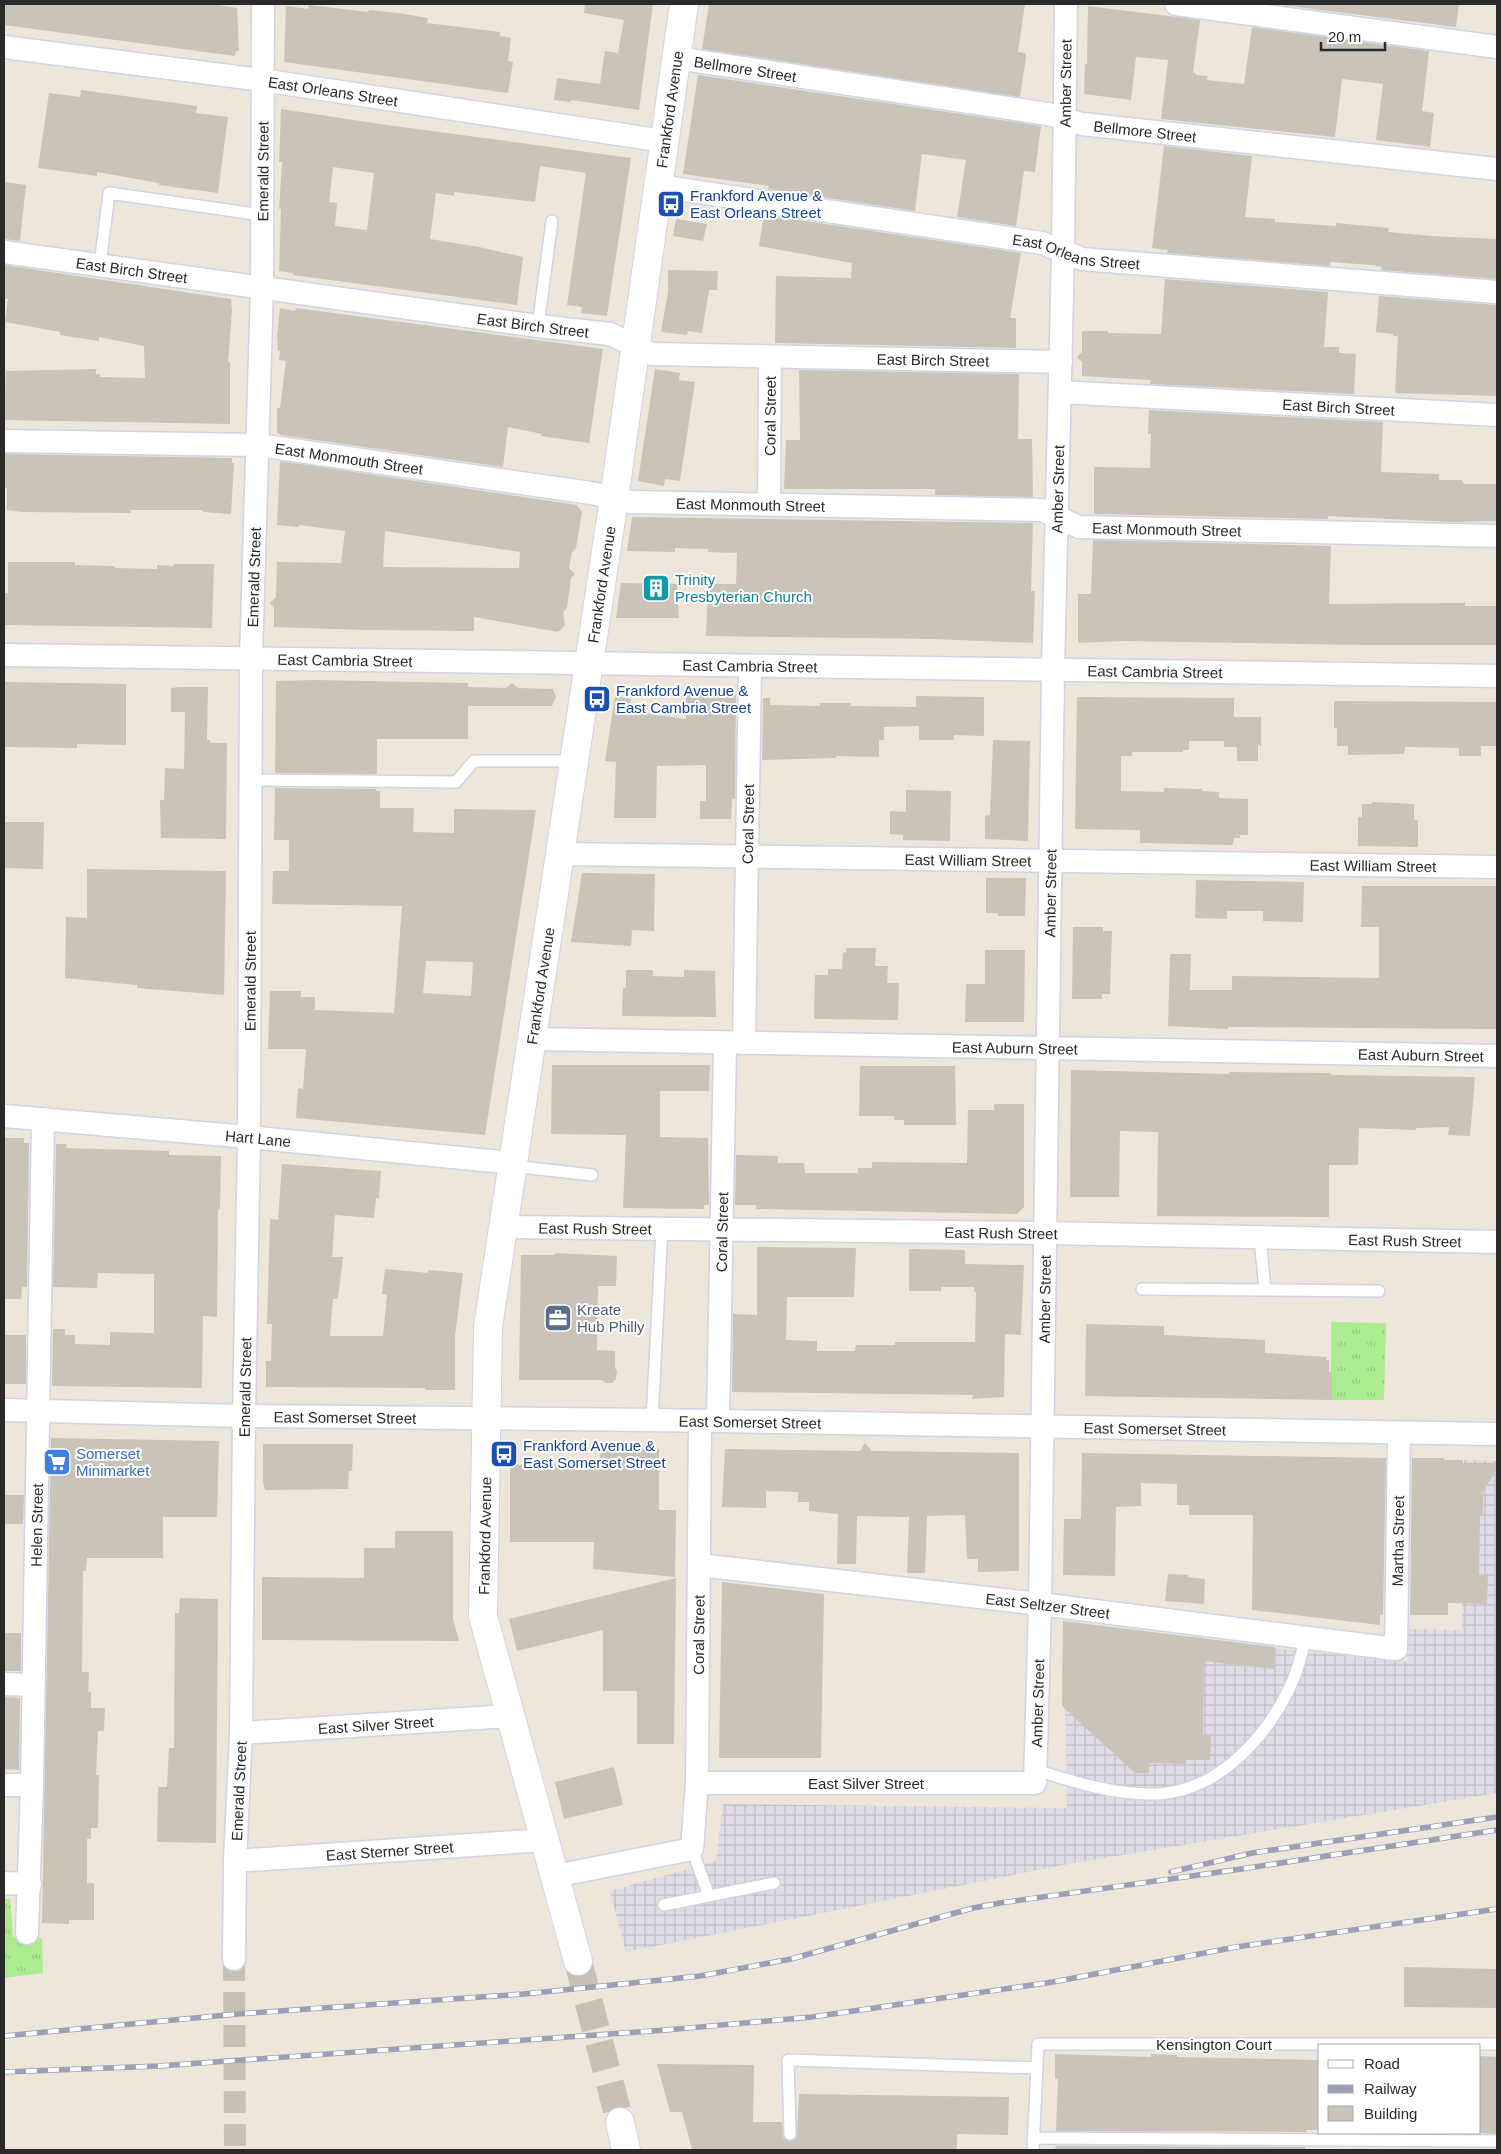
<svg xmlns="http://www.w3.org/2000/svg" width="1501" height="2154" font-family="Helvetica,sans-serif">
  <style>
    .industrial { fill: url(#industrial-grid) }
    .grass { fill: url(#grass-tufts) }
    .building { fill: #c9c3ba; fill-rule: evenodd }
    .lines { fill: none; stroke-linecap: round; stroke-linejoin: round }
    .street-tunnel { stroke: #c7c0b7; stroke-width: 22; stroke-dasharray: 22 11; stroke-linecap: butt }
    .secondary-tunnel { stroke: #c7c0b7; stroke-width: 28; stroke-dasharray: 28 14; stroke-linecap: butt }
    .lane-casing { stroke: #cfd3e5; stroke-width: 14 }
    .street-casing { stroke: #cfd3e5; stroke-width: 25 }
    .secondary-casing { stroke: #cfd3e5; stroke-width: 30 }
    .lane { stroke: #fff; stroke-width: 11 }
    .street { stroke: #fff; stroke-width: 22 }
    .secondary { stroke: #fff; stroke-width: 28 }
    .rail-casing { stroke: #9c9fb7; stroke-width: 5.5 }
    .rail { stroke: #fff; stroke-width: 4; stroke-dasharray: 11; stroke-linecap: butt }
    .labels { text-anchor: middle; dominant-baseline: central; stroke-width: 4; stroke-linejoin: round; paint-order: stroke }
    .street-label { font-size: 15px; fill: #2a2a2a; stroke: #fff }
    .transit-label { font-size: 15px; fill: #164399; stroke: #fff; text-anchor: start }
    .culture-label { font-size: 15px; fill: #0d838f; stroke: #fff; text-anchor: start }
    .service-label { font-size: 15px; fill: #4e5e75; stroke: #fff; text-anchor: start }
    .shop-label { font-size: 15px; fill: #366cbe; stroke: #fff; text-anchor: start }
  </style>
  <defs>
    <pattern id="industrial-grid" width="8" height="8" patternUnits="userSpaceOnUse" patternTransform="scale(1.25)"><rect width="8" height="8" fill="#dfdce5"/><path d="M0 4h8M4 0v8" fill="none" stroke="#c0bdc5"/></pattern>
    <pattern id="grass-tufts" width="24" height="20" patternUnits="userSpaceOnUse" patternTransform="scale(1.25)"><rect width="24" height="20" fill="#aceb90"/><path d="M3 7l-1-3M5 7V3M7 7l1-3M15 17l-1-3M17 17v-4M19 17l1-3" fill="none" stroke="#94ca7c"/></pattern>
  </defs>
  <rect width="100%" height="100%" fill="#eee6da"/>
  <path class="industrial" d="M1464,1460L1497,1461V1793L1068,1864L626,1952L610,1891L716,1861L723,1804L1067,1808L1064,1626L1407,1662L1408,1629L1462,1630Z"/>
  <path class="grass" d="M1331,1322L1386,1323L1384,1400H1331Z
    M4,1899H10L13,1937L42,1938L43,1973L4,1978Z"/>
  <path class="building" d="M4,4H213L237,8L239,51H236L235,56L4,25Z
    M585,4H653L639,110L571,100V102L554,100L557,78L600,84L605,51L618,53L624,20L584,13Z
    M709,4H1025L1018,52L1026,53V57L1020,97L702,49Z
    M1273,4H1459L1456,27Z
    M309,5L368,12L369,10L398,13L428,18L427,23L500,32V36L511,38L508,61L513,62L508,93L284,62L286,6L308,9Z
    M1088,6L1200,20L1193,72L1196,73V75L1208,76L1207,80L1244,84L1252,27L1429,51L1422,111L1434,113L1430,147L1376,140L1383,84L1342,79L1335,137L1161,119L1168,60L1136,57L1131,100L1084,94L1085,64H1087Z
    M698,75L1041,126L1035,172L1024,171L1016,226L957,217L966,160L922,154L915,211L768,189L769,186L683,174Z
    M81,90L197,106L196,113L228,117L218,193L159,185V183L97,172V176L38,168L49,93L80,97Z
    M281,109L380,124L631,158L607,316L581,313L582,307L567,305L586,173L540,166L535,202L454,192V196L436,193L430,239L479,247L523,257L517,305L293,275V273L279,271L281,209H279L282,162H279ZM333,167L374,173L367,230L335,226L337,203L329,202Z
    M1164,146L1252,156L1245,217L1275,219V222L1336,226V223L1389,228L1388,232L1432,236L1496,239V279L1381,270L1382,267L1372,265L1330,262V266L1167,253L1168,250L1152,248Z
    M4,182L26,185L20,241L4,239Z
    M764,215L1021,253L1010,318H1016V348L775,343L776,276L851,278L852,263L759,246Z
    M676,219L707,224L703,241L673,236Z
    M4,265L231,299L232,311L228,362H230V424L4,420L6,371L96,369V374H100V377L145,378L144,346L99,337V341L60,335V332L5,322L8,299H4Z
    M668,270L718,271L717,290H709L702,333L688,331L687,335L661,332L668,292Z
    M1165,279L1328,292L1324,347H1339V353L1356,354L1354,394L1150,384L1151,380L1082,376V362L1077,357L1082,352V331H1108V333L1161,334Z
    M1379,296L1497,305V396L1395,393L1398,336H1393V334L1376,332Z
    M280,308L295,311L296,308L603,349L589,443L541,436L542,434L508,427L503,467L281,435L277,433V408H280L286,361L279,360L280,351H278L277,336Z
    M655,369L680,373L679,380L695,382L680,481L665,479L664,486L638,481Z
    M799,370L1019,374L1018,439H1032L1033,497L935,495V489H784L786,440H800Z
    M1149,410L1383,422L1381,472L1439,474V480H1462L1464,484H1497V521L1452,522L1328,516V519L1094,514V467L1150,468L1151,434H1148Z
    M4,454L232,458V463H234L231,514L203,512V510H131V513L22,512L7,510V488H4Z
    M280,461L577,505L582,512L576,548L572,552L569,568L575,574L571,578L567,608L563,613L565,625L558,632L474,617V631L367,630L274,627V608L270,603L276,597L277,562L341,563L345,531L299,525V527L277,525ZM385,531L520,552L519,568L383,567Z
    M632,517L1033,523L1031,591H1035L1033,643L934,639L706,636L708,584H736L737,553L708,552V549L675,548V552L627,551Z
    M1093,540L1331,546L1329,604L1465,603V606H1497V645H1369L1123,641L1078,643V594H1091Z
    M8,562H75V565L115,566V568L157,569V565L174,566V564H214L212,628L4,625V593H8Z
    M621,583L677,584L679,618H616Z
    M315,680L468,683V687L506,688L512,683L518,688L553,689L556,697L552,706H468V739H377V774L275,773L276,681Z
    M4,682L126,684V745L77,744V748L4,747Z
    M180,687H208L207,740H210V743H227L226,839L161,838L160,800H164L165,768L184,769L185,712H171V688Z
    M686,694H736L735,799H732L731,819H700V801H706V765L657,766L656,818H614L616,762L605,761L615,696L631,699L629,711L686,719Z
    M916,696L984,697V736L954,735V740H919V726L884,727V740H879V757L836,756V758L762,760L763,698H770V705L820,706V703H851V706L916,707Z
    M1077,697L1234,698V717H1261V746L1258,745V761H1237V747H1224V741H1189V750H1183V752H1132V756H1121V791L1164,792V788L1202,789V791L1219,792V798L1248,799V835H1240V838H1234L1233,845L1140,843V830L1075,829Z
    M1334,701L1497,702V746H1481V756H1459V748L1405,747L1404,754L1348,755V746H1337V728H1334Z
    M993,740L1030,741L1028,841L985,839V816L990,815Z
    M275,788L376,789V791H380V808H414L413,832L454,833V809L536,810L485,1135L296,1118L298,1088L303,1089L306,1049H268L270,991H301V997H315V1010L394,1013L402,906L272,904L273,871H289V840H274ZM426,961L473,962L471,996L423,993Z
    M906,790L951,791L950,841L903,840V835L890,834V811L906,812Z
    M1372,802L1414,804V820H1418V847L1358,846V817H1362V804H1372Z
    M4,822H44L43,869L4,868Z
    M87,869L226,871L224,995L137,988V985L65,978L66,917L87,918Z
    M582,873L655,874L654,931L632,930L631,946L571,942Z
    M986,878H1026L1025,916H998V913H986Z
    M1196,880L1304,882L1303,922L1263,921V911H1227V919L1195,918Z
    M1362,886H1497V1029L1228,1027V1029L1168,1026L1170,954H1191L1190,990H1232V976L1379,978V927H1361Z
    M1073,927H1103V931H1112L1110,994H1102V999H1072Z
    M846,948H876L875,966H888L887,983H899L898,1020L814,1019L815,975H828V969H842L843,952L846,953Z
    M985,950H1025L1024,1022H965L966,984H985Z
    M626,970H653V976L684,977V970L715,971L716,1017L622,1016L623,988H626Z
    M552,1065H710L709,1091H660V1137L708,1138L709,1205H704V1209L623,1208L626,1135L551,1134Z
    M860,1066H955L956,1125H904V1120H894V1116H859Z
    M1071,1070L1229,1074V1072L1331,1073V1075L1475,1077L1470,1136L1448,1135L1449,1127L1416,1128V1130L1359,1128L1358,1165H1329V1217L1157,1216L1158,1132L1120,1131L1119,1197H1070Z
    M994,1104H1024V1207L1017,1214L756,1209V1205H735L736,1155L778,1156V1163H804L805,1173H858V1168H872V1162L967,1163L968,1110H994Z
    M4,1138H24V1143H29L27,1287H22L21,1299H4Z
    M56,1144H67L66,1148L169,1151V1155L221,1156L220,1209H218L217,1317L203,1316L202,1388L52,1386L53,1329H65V1335H75V1344L110,1345V1332L154,1333V1274L98,1273L97,1288L53,1287Z
    M282,1164L381,1171L379,1198H376L374,1218L335,1215L332,1257H343L338,1299H333L330,1336H383L387,1295L382,1294L385,1269L428,1273V1270L463,1273L455,1336V1390H425V1388L266,1387V1361H271L272,1324H267L270,1219L278,1220Z
    M757,1247L856,1248L854,1297H787L786,1340L817,1341V1351H855L856,1345H895V1342H975L976,1292H974V1287H941V1291H909V1249L965,1250V1264L1024,1265L1021,1335L1005,1334L1004,1397L972,1399L973,1395L732,1392L733,1314L757,1315Z
    M555,1253L617,1256L616,1286H598L597,1350L615,1351V1368L617,1371L616,1379L612,1383H606L602,1380H519L521,1255H555Z
    M1086,1324L1164,1326V1335L1265,1340V1353L1327,1357L1326,1360H1329V1372H1332V1400L1085,1396Z
    M4,1335H26V1384H4Z
    M51,1438L219,1441L217,1517H163V1558H87L86,1571H83L82,1672H89L88,1692H91V1708H105L104,1731H98L96,1775H99L98,1828H91V1839H87V1883H94V1920H69V1924L42,1923Z
    M865,1443L872,1451L1019,1453V1571L978,1572V1559H967L965,1515L927,1516L925,1573H907L909,1517L857,1516L856,1564H837L838,1514L809,1511V1502H798V1492L766,1491V1508L722,1507L725,1449L860,1451Z
    M263,1444H353L352,1471H349L348,1489L265,1490L263,1481Z
    M600,1448L659,1449V1510H676L675,1577L593,1569L594,1542H510V1465L600,1464Z
    M1082,1453L1386,1458L1383,1615H1380V1625L1252,1610L1253,1515H1189V1505H1177V1484L1141,1483V1506L1116,1507L1115,1576L1063,1575L1064,1519H1081Z
    M1412,1458H1444V1460H1463V1463H1497V1468L1483,1492V1516H1480L1479,1575H1488L1487,1604L1448,1603V1615H1410Z
    M4,1495H24L23,1524H4Z
    M395,1531H453V1619L459,1641L262,1640V1577L364,1578V1548H395Z
    M1168,1574L1188,1575V1577L1205,1579L1204,1604L1165,1601Z
    M676,1578L674,1744H637V1691H603V1630L517,1651L509,1619Z
    M722,1582L824,1594L821,1758H719Z
    M180,1598L218,1599L216,1843L157,1842L158,1787H167L169,1748H174L175,1613H179Z
    M1063,1621L1275,1647L1274,1669L1204,1661L1203,1735L1211,1736L1210,1760H1186V1764L1149,1763V1773H1135L1062,1706Z
    M4,1633H21V1671H4Z
    M4,1697L20,1698L19,1770L4,1769Z
    M614,1767L623,1805L564,1819L555,1782Z
    M1404,1967L1497,1969V2008L1404,2007Z
    M1055,2054L1151,2057V2054L1177,2055V2057L1320,2060V2130H1306V2132L1056,2131L1058,2079H1055Z
    M1480,2056L1497,2057V2134L1480,2133Z
    M657,2064L754,2065L753,2122H782L783,2137L790,2141L794,2140L797,2134L799,2094L1009,2097L1008,2135L957,2134V2150H692L682,2112H670Z
    M1056,2146L1305,2147V2150H1055Z"/>
  <g class="lines">
    <path class="street-tunnel" d="M234,1959L235,2150"/>
    <path class="secondary-tunnel" d="M578,1961L620,2122"/>
    <g class="lane-casing">
      <path id="lane" d="M100,265L109,193L262,215
        M538,326L552,221
        M251,780L456,782L474,761H574
        M512,1166L592,1175
        M1260,1238L1265,1290
        M1142,1289L1379,1291
        M652,1420L662,1229
        M1036,1770C1074,1782 1114,1795 1155,1794C1220,1792 1270,1734 1294,1678C1299,1665 1302,1651 1306,1638
        M692,1849L709,1896
        M664,1905L774,1883
        M790,2134L788,2060L1036,2068
        M1033,2138L1497,2141
        M1033,2150L1038,2044H1497"/>
    </g>
    <g class="street-casing">
      <g id="street">
        <path d="M1176,4L1497,47"/>
        <path id="s1" d="M4,47L262,80L664,141"/>
        <path id="s2" d="M676,58L1048,114L1082,124L1497,169"/>
        <path id="s3" d="M658,186L1042,243L1082,259L1497,292"/>
        <path id="s4" d="M4,252L538,326L610,334L652,354L1061,362"/>
        <path id="s5" d="M1060,392L1497,415"/>
        <path id="s6" d="M4,441L258,445L591,493L631,502L1042,510L1079,527L1497,536"/>
        <path id="s7" d="M769,504L770,358"/>
        <path id="s8" d="M4,655L1497,676"/>
        <path id="s9" d="M559,854L1497,867"/>
        <path id="s10" d="M533,1039L1497,1056"/>
        <path id="s11" d="M744,1043L750,666"/>
        <path id="s12" d="M4,1116L249,1137L512,1163"/>
        <path id="s13" d="M503,1227L1046,1233L1497,1242"/>
        <path id="s14" d="M4,1410L244,1416L652,1420L1497,1434"/>
        <path id="s15" d="M718,1421L725,1043"/>
        <path id="s16" d="M699,1565L1040,1604L1396,1649L1399,1433"/>
        <path d="M4,1684L33,1685"/>
        <path id="s17" d="M241,1733L509,1716"/>
        <path id="s18" d="M697,1783H1035L1040,1604L1053,670L1063,252L1066,4"/>
        <path d="M4,1785H32"/>
        <path id="s19" d="M235,1861L545,1840"/>
        <path id="s20" d="M555,1876L692,1849L697,1783L700,1421"/>
        <path d="M4,1883L30,1884"/>
        <path id="s21" d="M27,1933L32,1785L43,1119"/>
        <path id="s22" d="M234,1959L235,1861L241,1733L244,1416L249,1137L251,659L262,287L263,4"/>
      </g>
    </g>
    <g class="secondary-casing">
      <g id="secondary">
        <path id="s23" d="M578,1961L483,1616L488,1327L614,499L684,4"/>
        <path d="M620,2122L626,2150"/>
      </g>
    </g>
    <use href="#lane" class="lane"/>
    <use href="#street" class="street"/>
    <use href="#secondary" class="secondary"/>
    <g class="rail-casing">
      <path id="rail" d="M1171,1872L1252,1853L1497,1817
        M4,2036L237,2014L524,1994L700,1976L791,1959L973,1908L1000,1903L1248,1868L1497,1830
        M4,2072L159,2066L666,2030L812,2017L1053,1982L1236,1947L1497,1909"/>
    </g>
    <use href="#rail" class="rail"/>
  </g>
  <defs>
    <g id="bus-square" transform="scale(1.4375)"><rect x="-9" y="-9" width="18" height="18" rx="4" fill="#1a4fb4" stroke="#fff"/><path d="M-5-6H5V4H4V6H2V4H-2V6H-4V4H-5ZM-3.5-4V0h7V-4ZM-3.5 1.2v1.5H-2V1.2ZM2 1.2v1.5H3.5V1.2Z" fill="#fff"/></g>
    <g id="building-square" transform="scale(1.4375)"><rect x="-9" y="-9" width="18" height="18" rx="4" fill="#0f9aa8" stroke="#fff"/><path d="M-4-6H4V6H1V3H-1V6H-4ZM-2.5-4.3h1.7v1.8h-1.7ZM.8-4.3h1.7v1.8H.8ZM-2.5-1h1.7V.8h-1.7ZM.8-1h1.7V.8H.8Z" fill="#fff"/></g>
    <g id="office-square" transform="scale(1.4375)"><rect x="-9" y="-9" width="18" height="18" rx="4" fill="#5c6f8a" stroke="#fff"/><path d="M-6-3h4V-5.5h4V-3h4V5H-6ZM-1-4.5V-3h2v-1.5ZM-6 0V1H6V0Z" fill="#fff"/></g>
    <g id="supermarket-square" transform="scale(1.4375)"><rect x="-9" y="-9" width="18" height="18" rx="4" fill="#3f7fe0" stroke="#fff"/><path d="M-6-5.5h2.5l.6 2H6L4.5 2H-2.5L-4.4-4H-6ZM-1.5 3.2a1.3 1.3 0 1 0 .1 0ZM3 3.2a1.3 1.3 0 1 0 .1 0Z" fill="#fff"/></g>
  </defs>
  <g fill-rule="evenodd">
    <use href="#bus-square" x="671" y="204"/>
    <use href="#building-square" x="656" y="588"/>
    <use href="#bus-square" x="597" y="699"/>
    <use href="#office-square" x="558" y="1318"/>
    <use href="#bus-square" x="504" y="1454"/>
    <use href="#supermarket-square" x="57" y="1462"/>
  </g>
  <g class="labels">
    <g class="street-label">
      <text stroke="none"><textPath href="#s2" startOffset="70">Bellmore Street</textPath></text>
      <text stroke="none"><textPath href="#s18" startOffset="2038">Amber Street</textPath></text>
      <text stroke="none"><textPath href="#s1" startOffset="332">East Orleans Street</textPath></text>
      <text stroke="none"><textPath href="#s23" startOffset="1878">Frankford Avenue</textPath></text>
      <text stroke="none"><textPath href="#s2" startOffset="475">Bellmore Street</textPath></text>
      <text stroke="none"><textPath href="#s22" startOffset="1788">Emerald Street</textPath></text>
      <text stroke="none"><textPath href="#s3" startOffset="424">East Orleans Street</textPath></text>
      <text stroke="none"><textPath href="#s4" startOffset="129">East Birch Street</textPath></text>
      <text stroke="none"><textPath href="#s4" startOffset="534">East Birch Street</textPath></text>
      <text stroke="none"><textPath href="#s4" startOffset="939">East Birch Street</textPath></text>
      <text stroke="none"><textPath href="#s5" startOffset="279">East Birch Street</textPath></text>
      <text stroke="none"><textPath href="#s7" startOffset="88">Coral Street</textPath></text>
      <text stroke="none"><textPath href="#s6" startOffset="346">East Monmouth Street</textPath></text>
      <text stroke="none"><textPath href="#s18" startOffset="1632">Amber Street</textPath></text>
      <text stroke="none"><textPath href="#s6" startOffset="751">East Monmouth Street</textPath></text>
      <text stroke="none"><textPath href="#s6" startOffset="1171">East Monmouth Street</textPath></text>
      <text stroke="none"><textPath href="#s22" startOffset="1382">Emerald Street</textPath></text>
      <text stroke="none"><textPath href="#s23" startOffset="1398">Frankford Avenue</textPath></text>
      <text stroke="none"><textPath href="#s8" startOffset="341">East Cambria Street</textPath></text>
      <text stroke="none"><textPath href="#s8" startOffset="746">East Cambria Street</textPath></text>
      <text stroke="none"><textPath href="#s8" startOffset="1151">East Cambria Street</textPath></text>
      <text stroke="none"><textPath href="#s11" startOffset="219">Coral Street</textPath></text>
      <text stroke="none"><textPath href="#s9" startOffset="409">East William Street</textPath></text>
      <text stroke="none"><textPath href="#s9" startOffset="814">East William Street</textPath></text>
      <text stroke="none"><textPath href="#s18" startOffset="1228">Amber Street</textPath></text>
      <text stroke="none"><textPath href="#s22" startOffset="978">Emerald Street</textPath></text>
      <text stroke="none"><textPath href="#s23" startOffset="992">Frankford Avenue</textPath></text>
      <text stroke="none"><textPath href="#s10" startOffset="482">East Auburn Street</textPath></text>
      <text stroke="none"><textPath href="#s10" startOffset="888">East Auburn Street</textPath></text>
      <text stroke="none"><textPath href="#s12" startOffset="255">Hart Lane</textPath></text>
      <text stroke="none"><textPath href="#s13" startOffset="92">East Rush Street</textPath></text>
      <text stroke="none"><textPath href="#s15" startOffset="189">Coral Street</textPath></text>
      <text stroke="none"><textPath href="#s13" startOffset="498">East Rush Street</textPath></text>
      <text stroke="none"><textPath href="#s13" startOffset="902">East Rush Street</textPath></text>
      <text stroke="none"><textPath href="#s18" startOffset="822">Amber Street</textPath></text>
      <text stroke="none"><textPath href="#s22" startOffset="572">Emerald Street</textPath></text>
      <text stroke="none"><textPath href="#s14" startOffset="341">East Somerset Street</textPath></text>
      <text stroke="none"><textPath href="#s14" startOffset="746">East Somerset Street</textPath></text>
      <text stroke="none"><textPath href="#s14" startOffset="1151">East Somerset Street</textPath></text>
      <text stroke="none"><textPath href="#s21" startOffset="408">Helen Street</textPath></text>
      <text stroke="none"><textPath href="#s23" startOffset="438">Frankford Avenue</textPath></text>
      <text stroke="none"><textPath href="#s16" startOffset="810">Martha Street</textPath></text>
      <text stroke="none"><textPath href="#s16" startOffset="351">East Seltzer Street</textPath></text>
      <text stroke="none"><textPath href="#s20" startOffset="354">Coral Street</textPath></text>
      <text stroke="none"><textPath href="#s18" startOffset="418">Amber Street</textPath></text>
      <text stroke="none"><textPath href="#s17" startOffset="135">East Silver Street</textPath></text>
      <text stroke="none"><textPath href="#s18" startOffset="169">East Silver Street</textPath></text>
      <text stroke="none"><textPath href="#s22" startOffset="168">Emerald Street</textPath></text>
      <text stroke="none"><textPath href="#s19" startOffset="155">East Sterner Street</textPath></text>
      <text x="1214" y="2044">Kensington Court</text>
    </g>
    <g class="transit-label">
      <text x="690" y="195">Frankford Avenue &amp;<tspan x="690" dy="17">East Orleans Street</tspan></text>
      <text x="616" y="690">Frankford Avenue &amp;<tspan x="616" dy="17">East Cambria Street</tspan></text>
      <text x="523" y="1445">Frankford Avenue &amp;<tspan x="523" dy="17">East Somerset Street</tspan></text>
    </g>
    <g class="culture-label">
      <text x="675" y="579">Trinity<tspan x="675" dy="17">Presbyterian Church</tspan></text>
    </g>
    <g class="service-label">
      <text x="577" y="1309">Kreate<tspan x="577" dy="17">Hub Philly</tspan></text>
    </g>
    <g class="shop-label">
      <text x="76" y="1453">Somerset<tspan x="76" dy="17">Minimarket</tspan></text>
    </g>
  </g>
  <rect width="1501" height="2154" fill="none" stroke="#2a2a2a" stroke-width="10"/>
  <rect x="1318" y="2044" width="162" height="90" fill="#ffffff" stroke="#aaaaaa"/>
  <rect x="1328" y="2060" width="25" height="8" fill="#ffffff" stroke="#aaaaaa"/>
  <text x="1364" y="2069" font-size="15" fill="#2a2a2a">Road</text>
  <rect x="1328" y="2085" width="25" height="8" fill="#9c9fb7" stroke="#aaaaaa"/>
  <text x="1364" y="2094" font-size="15" fill="#2a2a2a">Railway</text>
  <rect x="1328" y="2106" width="25" height="15" fill="#c9c3ba" stroke="#aaaaaa"/>
  <text x="1364" y="2119" font-size="15" fill="#2a2a2a">Building</text>
  <path d="M1321 42v8h64v-8" fill="none" stroke="#2a2a2a" stroke-width="2.5"/>
  <text x="1328" y="42" font-size="15" fill="#2a2a2a" stroke="#ffffff" stroke-width="4" paint-order="stroke">20 m</text>
</svg>
